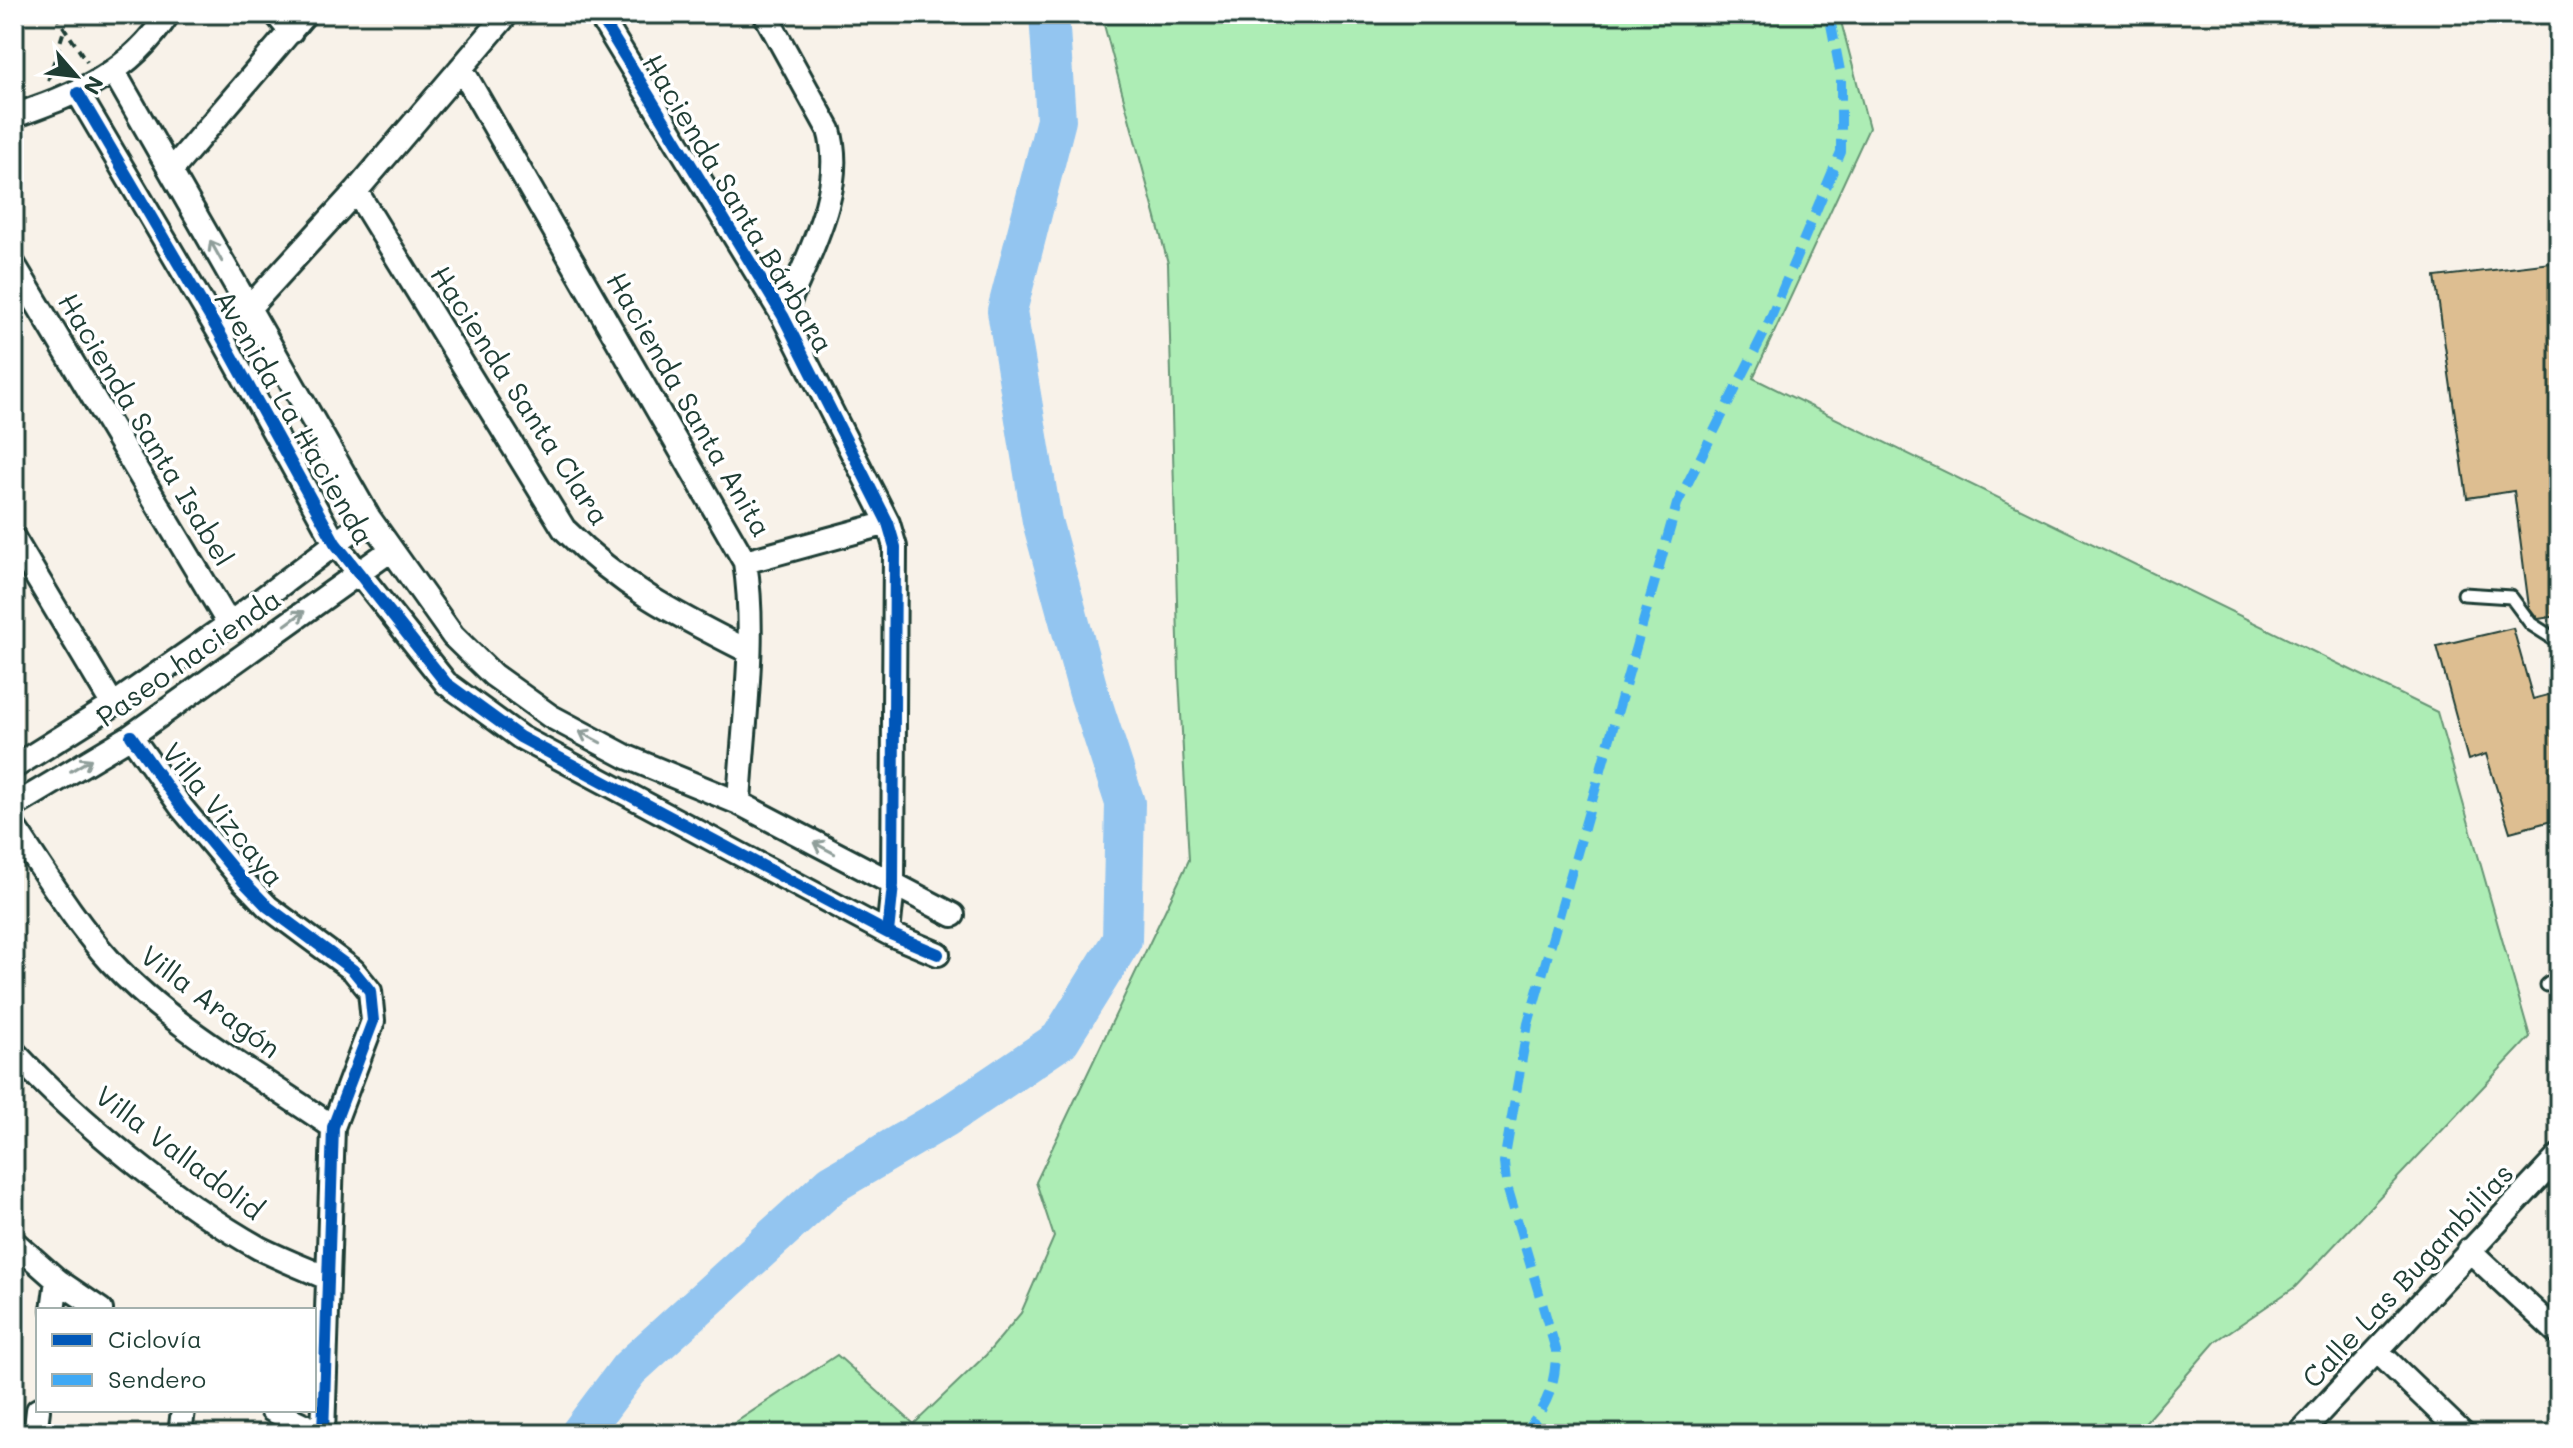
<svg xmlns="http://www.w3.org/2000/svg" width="2573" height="1448" font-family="Mali,sans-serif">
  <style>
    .green { fill: #adedb5; stroke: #669574; stroke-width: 2 }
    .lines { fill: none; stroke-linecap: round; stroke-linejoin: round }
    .river { stroke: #93c5f0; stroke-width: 40 }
    .building { fill: #ddbe91; stroke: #1f3d34; stroke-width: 2 }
    .lane-casing { stroke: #1f3d34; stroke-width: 17 }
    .street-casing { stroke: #1f3d34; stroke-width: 28 }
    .path { stroke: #1f3d34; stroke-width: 4; stroke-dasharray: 8 6; stroke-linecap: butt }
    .lane { stroke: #fff; stroke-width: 11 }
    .street { stroke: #fff; stroke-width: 22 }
    .quiet { stroke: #3fa9f5; stroke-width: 10; stroke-dasharray: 20 10; stroke-linecap: butt }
    .cycleway-casing { stroke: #fff; stroke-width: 17 }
    .cycleway { stroke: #0057b8; stroke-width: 12 }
    .oneway { stroke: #8f9e9a }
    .labels { text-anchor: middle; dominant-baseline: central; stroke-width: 7; stroke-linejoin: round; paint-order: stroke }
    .street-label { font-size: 28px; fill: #1f3d34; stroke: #fff }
  </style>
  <rect width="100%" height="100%" fill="#f8f2e9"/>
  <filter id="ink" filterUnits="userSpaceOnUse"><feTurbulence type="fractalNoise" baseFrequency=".0125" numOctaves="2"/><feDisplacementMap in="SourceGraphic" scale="16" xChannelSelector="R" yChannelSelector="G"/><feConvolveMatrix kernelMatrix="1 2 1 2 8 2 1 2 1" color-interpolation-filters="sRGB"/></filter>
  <g filter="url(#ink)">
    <path class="green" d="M1104,14H1839L1869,128L1753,378L2437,712L2530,1037L2295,1287L2216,1341L2135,1434H718L837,1355L914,1424L986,1355L1021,1313L1054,1237L1036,1182L1189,860L1179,677L1168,263L1103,21Z"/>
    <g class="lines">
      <path class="river" d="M580,1434L629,1369L832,1184L946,1117L1060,1040L1122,940L1125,803L1088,690L1042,521L1007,311L1056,120L1049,14"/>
    </g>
    <path class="building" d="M2559,262V616L2538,619L2529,607L2514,491L2467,498L2435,277Z
      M2513,628L2533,699L2559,692V819L2510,832L2486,754L2468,760L2437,646Z"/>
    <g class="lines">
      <g class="lane-casing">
        <path id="lane" d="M2464,594L2511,597L2531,624L2559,642
          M2547,985L2559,976"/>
      </g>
      <g class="street-casing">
        <path id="street" d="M276,14L291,32
          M599,14L783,316L888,523L895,547L893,885L888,933
          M765,14L829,130C847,191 805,260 783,316
          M461,68L745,562C757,640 743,724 739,803
          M114,72L369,518L453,636L493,675L550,716L627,757L739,803L953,915
          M78,93L220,334L335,543L446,683L520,737L888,933L938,954
          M14,116C79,93 129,74 168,14
          M171,171L305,14
          M356,191L564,529C623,588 675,614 748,651
          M14,265L229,624
          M220,334L248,309L356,191L507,14
          M14,539L113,705
          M745,562L888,523
          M131,736L182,808L243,881L268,907L353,970L370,991L373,1021L333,1127L323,1434
          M14,767L113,705L229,624L369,518
          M14,806L131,736L391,550
          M14,827C45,873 74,921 111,962C171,1027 261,1077 333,1127
          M14,1052C78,1121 177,1202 259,1248C281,1259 304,1268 327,1278
          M14,1242L57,1280L101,1310
          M2469,1250L2559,1334
          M53,1310L57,1280
          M2377,1351L2463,1434
          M272,1410L323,1434
          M35,1434L38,1410
          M180,1434L183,1410
          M2299,1434L2559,1156"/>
      </g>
      <path class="path" d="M55,14L87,62
        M48,81L64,30"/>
      <use href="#lane" class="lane"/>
      <use href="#street" class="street"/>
      <path class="quiet" d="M1523,1434C1547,1407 1556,1385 1556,1350L1506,1183L1504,1162L1528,1024L1677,504L1765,331L1841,152V76L1829,14"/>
      <g class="cycleway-casing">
        <path id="cycleway" d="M599,14L783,316L888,523L895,547L893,885L888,933
          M78,93L220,334L335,543L446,683L520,737L888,933L938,954
          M131,736L182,808L243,881L268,907L353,970L370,991L373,1021L333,1127L323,1434"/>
      </g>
      <use href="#cycleway" class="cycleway"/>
    </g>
    <defs><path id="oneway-shaft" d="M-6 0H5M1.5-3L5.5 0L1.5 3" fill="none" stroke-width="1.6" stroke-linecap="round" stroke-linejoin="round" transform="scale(2)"/></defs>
    <g class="oneway">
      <use href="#oneway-shaft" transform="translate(216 251) rotate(-119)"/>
      <use href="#oneway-shaft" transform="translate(295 618) rotate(-36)"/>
      <use href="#oneway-shaft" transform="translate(590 737) rotate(-152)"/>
      <use href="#oneway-shaft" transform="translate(81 765) rotate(-31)"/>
      <use href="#oneway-shaft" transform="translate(824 848) rotate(-152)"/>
    </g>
  </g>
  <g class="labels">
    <g class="street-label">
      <text transform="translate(739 203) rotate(59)">Hacienda Santa Bárbara</text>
      <text transform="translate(521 395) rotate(57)">Hacienda Santa Clara</text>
      <text transform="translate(690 404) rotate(60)">Hacienda Santa Anita</text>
      <text transform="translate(295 417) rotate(60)">Avenida La Hacienda</text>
      <text transform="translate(147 429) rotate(59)">Hacienda Santa Isabel</text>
      <text transform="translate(188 657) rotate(-35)">Paseo hacienda</text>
      <text transform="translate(224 814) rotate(51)">Villa Vizcaya</text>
      <text transform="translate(211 1001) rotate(37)">Villa Aragón</text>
      <text transform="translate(180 1152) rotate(37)">Villa Valladolid</text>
      <text transform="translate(2407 1275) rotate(-47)">Calle Las Bugambilias</text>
    </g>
  </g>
  <rect width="2573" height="1448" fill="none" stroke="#fff" stroke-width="48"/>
  <rect x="24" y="24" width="2525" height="1400" fill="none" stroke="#1f3d34" stroke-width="3" filter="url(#ink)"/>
  <rect x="36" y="1308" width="280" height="104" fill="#ffffff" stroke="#a5b1ae" stroke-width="2"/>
  <rect x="52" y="1334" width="40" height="12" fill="#0057b8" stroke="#a5b1ae" stroke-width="2"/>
  <text x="108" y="1348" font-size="24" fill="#1f3d34">Ciclovía</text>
  <rect x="52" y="1374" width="40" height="12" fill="#3fa9f5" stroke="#a5b1ae" stroke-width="2"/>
  <text x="108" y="1388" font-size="24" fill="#1f3d34">Sendero</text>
  <g transform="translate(76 76) rotate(118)" stroke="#ffffff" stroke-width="6" paint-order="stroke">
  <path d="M0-6L14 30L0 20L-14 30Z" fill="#1f3d34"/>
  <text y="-12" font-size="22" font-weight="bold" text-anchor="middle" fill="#1f3d34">N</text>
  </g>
</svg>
